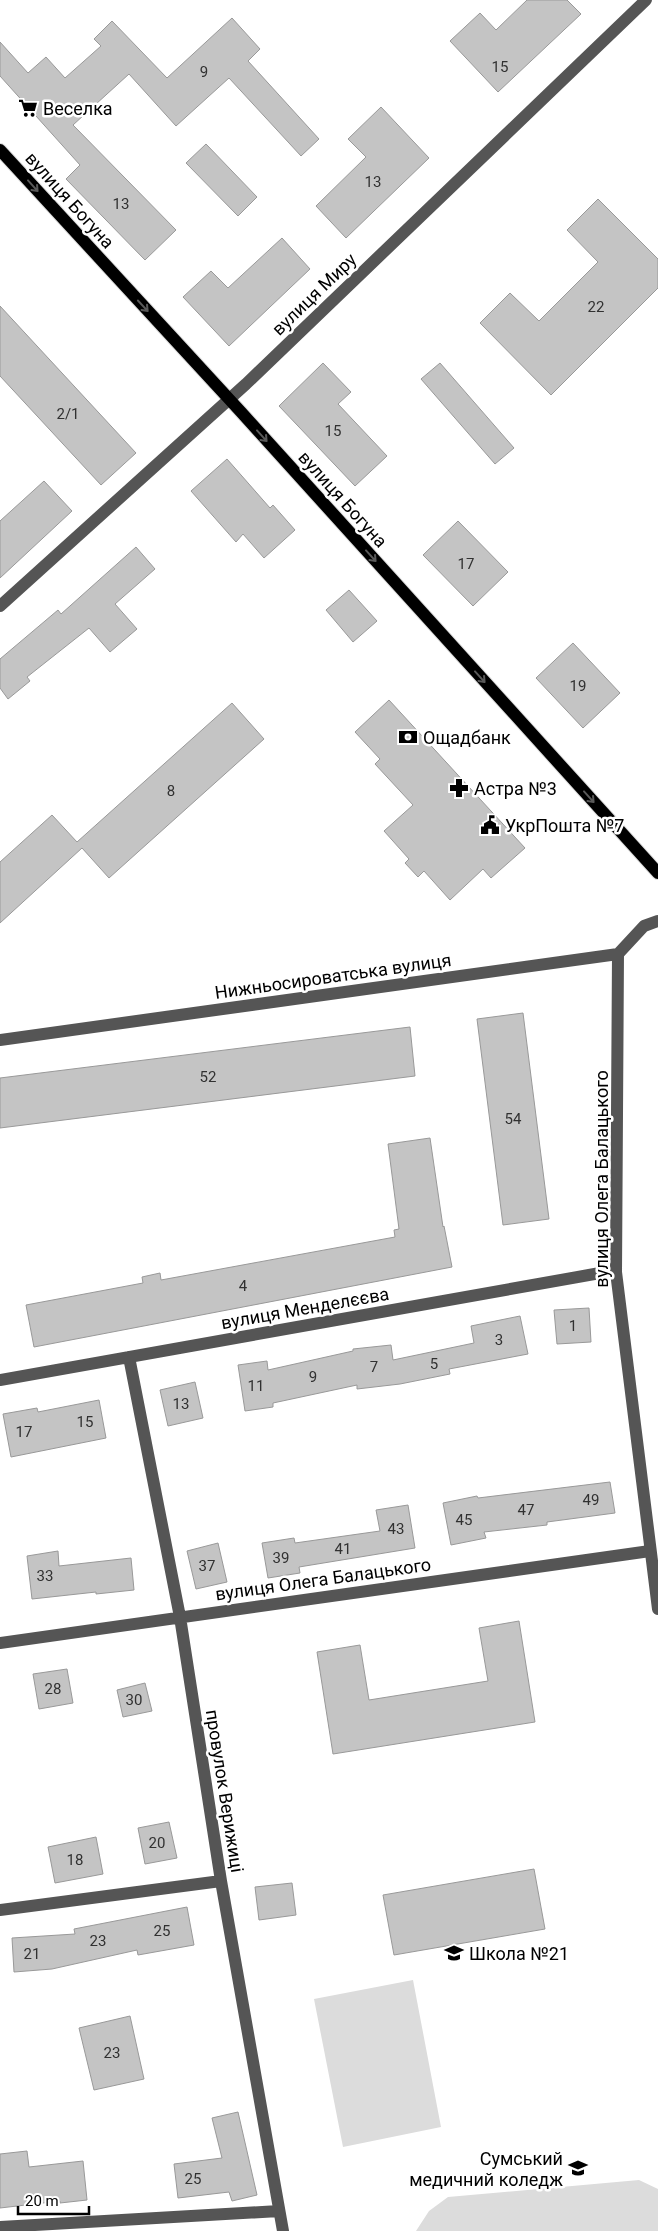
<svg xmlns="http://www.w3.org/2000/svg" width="658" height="2231" font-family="Roboto,sans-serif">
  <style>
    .green { fill: #dcdcdc }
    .building { fill: #c4c4c4; stroke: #999 }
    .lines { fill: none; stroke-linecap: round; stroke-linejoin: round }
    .major-casing { stroke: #dbdbdb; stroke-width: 14 }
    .minor { stroke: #555; stroke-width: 12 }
    .major { stroke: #000; stroke-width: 12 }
    .oneway { stroke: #595959 }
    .labels { text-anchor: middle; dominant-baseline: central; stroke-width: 5; stroke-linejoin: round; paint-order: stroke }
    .number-label { font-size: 15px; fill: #313131 }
    .poi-label { font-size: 18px; fill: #000; stroke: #fff; text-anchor: start }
    .street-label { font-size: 18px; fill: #000; stroke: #fff }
  </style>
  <rect width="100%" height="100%" fill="#fff"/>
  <path class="green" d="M413,1980L441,2127L343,2147L314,1999Z
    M639,2180L658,2189V2231H416L429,2211L448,2197Z"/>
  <path class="building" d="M527,0H567L581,14L498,92L450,41L480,13L496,30Z
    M232,18L260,49L248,61L319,139L301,156L229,78L176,126L129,74L73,125L176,230L145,260L66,179L80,165L0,76V42L28,73L46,57L65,78L101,46L94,39L112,21L167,78Z
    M381,107L429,158L346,238L316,206L366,157L348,139Z
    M206,144L257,197L238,216L186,163Z
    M598,199L658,259V288L551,395L480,323L510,293L539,321L598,262L567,230Z
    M282,238L310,269L229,346L183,297L211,271L228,288Z
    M0,306L136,453L101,485L0,376Z
    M323,363L351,392L338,404L387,456L355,486L279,406Z
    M440,363L514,448L495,464L421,379Z
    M227,459L270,508L273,505L295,530L264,558L243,534L236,542L191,491Z
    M44,481L72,511L0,578V521Z
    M458,521L508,572L473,606L423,555Z
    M136,547L155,569L115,604L137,629L110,652L89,628L27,677L30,681L8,699L0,688V659L58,610L61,614Z
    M349,590L377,621L353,642L326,610Z
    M573,643L620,693L583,728L536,678Z
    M389,700L525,848L491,878L483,869L450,900L424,871L418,877L405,863L409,859L384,831L413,805L375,764L380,759L355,732Z
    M232,703L264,739L109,878L82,848L0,923V862L52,815L77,842Z
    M523,1013L549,1219L503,1225L477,1019Z
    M410,1027L415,1076L0,1128V1078Z
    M430,1138L443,1227L444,1226L452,1267L34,1347L26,1305L143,1283L142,1277L160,1273L161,1280L395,1237L394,1230L399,1229L388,1144Z
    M589,1308L591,1342L557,1344L554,1310Z
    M520,1316L528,1354L449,1369L450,1374L400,1384L357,1389V1385L273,1403V1407L245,1411L238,1365L267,1361L268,1370L353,1351V1349L391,1345L393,1360L474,1343L471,1326Z
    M195,1382L203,1418L168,1426L160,1390Z
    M99,1400L106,1438L11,1457L3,1414L37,1408L38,1412Z
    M610,1482L615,1513L547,1522V1525L484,1532L486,1538L451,1545L443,1503L477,1496L478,1498Z
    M408,1505L415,1548L299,1567L300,1573L268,1578L262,1543L294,1538L295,1543L380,1531L376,1510Z
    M218,1543L227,1582L196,1589L187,1551Z
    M58,1551L59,1566L131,1558L134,1590L96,1594V1592L32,1599L27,1556Z
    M519,1621L535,1722L333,1754L317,1652L360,1645L369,1700L488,1681L479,1628Z
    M67,1669L73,1703L39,1709L33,1674Z
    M145,1683L152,1711L123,1717L117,1690Z
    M169,1822L177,1858L145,1864L138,1828Z
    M96,1837L103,1874L55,1883L48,1847Z
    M534,1869L545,1929L394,1955L383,1895Z
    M292,1883L296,1915L259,1920L255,1887Z
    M187,1907L194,1945L138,1955L137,1950L52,1969L14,1972L12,1938L75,1934L74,1929Z
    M130,2016L144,2079L94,2090L79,2028Z
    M238,2112L257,2195L232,2201L229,2192L178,2198L174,2164L222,2158L212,2118Z
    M27,2151L29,2167L83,2161L87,2200L60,2203V2201L0,2208V2154Z"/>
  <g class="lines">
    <g class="major-casing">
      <path id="major" d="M0,150L241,412L658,873"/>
    </g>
    <path class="minor" d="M0,606L246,384L646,0
      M618,954L616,1272L658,1609
      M0,1040L618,954L644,926L658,921
      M129,1357L180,1617L221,1881L283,2231
      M0,1380L600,1273L616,1272
      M0,1643L650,1551
      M0,1910L221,1881
      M0,2227L279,2211"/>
    <use href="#major" class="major"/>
  </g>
  <defs><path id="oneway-shaft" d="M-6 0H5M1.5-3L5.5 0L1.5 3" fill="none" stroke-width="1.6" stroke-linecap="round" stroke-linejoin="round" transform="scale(1.25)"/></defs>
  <g class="oneway">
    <use href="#oneway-shaft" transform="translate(33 186) rotate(48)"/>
    <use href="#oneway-shaft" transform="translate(143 306) rotate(47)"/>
    <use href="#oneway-shaft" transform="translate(262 436) rotate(48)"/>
    <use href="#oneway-shaft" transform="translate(371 556) rotate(48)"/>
    <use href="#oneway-shaft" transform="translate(480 677) rotate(48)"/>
    <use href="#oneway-shaft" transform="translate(589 797) rotate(48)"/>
  </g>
  <defs>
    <g id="supermarket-bare" transform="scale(1.5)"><path d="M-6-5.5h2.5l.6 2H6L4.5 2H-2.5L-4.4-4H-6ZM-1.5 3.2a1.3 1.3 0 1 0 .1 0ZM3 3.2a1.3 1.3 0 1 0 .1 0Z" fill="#000" stroke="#fff" stroke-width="2.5" paint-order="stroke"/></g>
    <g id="bank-bare" transform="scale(1.5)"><path d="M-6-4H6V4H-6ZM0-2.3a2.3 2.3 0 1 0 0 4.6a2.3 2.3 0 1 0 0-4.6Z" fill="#000" stroke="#fff" stroke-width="2.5" paint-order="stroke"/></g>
    <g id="pharmacy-bare" transform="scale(1.5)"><path d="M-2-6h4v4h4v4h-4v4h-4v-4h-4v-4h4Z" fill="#000" stroke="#fff" stroke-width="2.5" paint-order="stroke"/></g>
    <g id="civic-bare" transform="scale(1.5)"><path d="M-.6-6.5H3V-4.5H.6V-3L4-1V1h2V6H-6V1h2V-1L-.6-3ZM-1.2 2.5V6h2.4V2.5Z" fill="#000" stroke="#fff" stroke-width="2.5" paint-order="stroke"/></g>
    <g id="school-bare" transform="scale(1.5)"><path d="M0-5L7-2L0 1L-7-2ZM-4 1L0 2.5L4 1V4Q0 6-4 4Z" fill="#000" stroke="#fff" stroke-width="2.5" paint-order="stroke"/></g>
    <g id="university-bare" transform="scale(1.5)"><path d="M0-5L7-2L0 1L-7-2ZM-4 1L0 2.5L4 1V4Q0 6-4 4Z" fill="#000" stroke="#fff" stroke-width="2.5" paint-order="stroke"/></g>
  </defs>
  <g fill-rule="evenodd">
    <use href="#supermarket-bare" x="28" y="108"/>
    <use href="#bank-bare" x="408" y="737"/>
    <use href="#pharmacy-bare" x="459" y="788"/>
    <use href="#civic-bare" x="490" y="825"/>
    <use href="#school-bare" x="454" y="1953"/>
    <use href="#university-bare" x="578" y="2168"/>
  </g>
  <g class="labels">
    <g class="number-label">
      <text x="500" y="67">15</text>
      <text x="204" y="72">9</text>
      <text x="373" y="182">13</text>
      <text x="121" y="204">13</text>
      <text x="596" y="307">22</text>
      <text x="68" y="414">2/1</text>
      <text x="333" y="431">15</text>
      <text x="466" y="564">17</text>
      <text x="578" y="686">19</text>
      <text x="171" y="791">8</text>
      <text x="208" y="1077">52</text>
      <text x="513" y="1119">54</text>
      <text x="243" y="1286">4</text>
      <text x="573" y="1326">1</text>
      <text x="499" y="1340">3</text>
      <text x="434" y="1364">5</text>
      <text x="374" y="1367">7</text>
      <text x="313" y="1377">9</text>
      <text x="256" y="1386">11</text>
      <text x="181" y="1404">13</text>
      <text x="85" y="1422">15</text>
      <text x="24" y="1432">17</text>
      <text x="591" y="1500">49</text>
      <text x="526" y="1510">47</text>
      <text x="464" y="1520">45</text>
      <text x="396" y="1529">43</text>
      <text x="343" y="1549">41</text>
      <text x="281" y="1558">39</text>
      <text x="207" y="1566">37</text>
      <text x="45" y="1576">33</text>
      <text x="53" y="1689">28</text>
      <text x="134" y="1700">30</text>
      <text x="157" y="1843">20</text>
      <text x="75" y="1860">18</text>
      <text x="162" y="1931">25</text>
      <text x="98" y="1941">23</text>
      <text x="32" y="1954">21</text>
      <text x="112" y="2053">23</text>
      <text x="193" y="2179">25</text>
    </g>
    <g class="poi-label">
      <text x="43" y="108">Веселка</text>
      <text x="423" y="737">Ощадбанк</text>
      <text x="474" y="788">Астра №3</text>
      <text x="505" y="825">УкрПошта №7</text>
      <text x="469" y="1953">Школа №21</text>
      <text x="563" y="2158" text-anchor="end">Сумський<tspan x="563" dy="21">медичний коледж</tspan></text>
    </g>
    <g class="street-label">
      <text transform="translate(70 200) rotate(48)">вулиця Богуна</text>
      <text transform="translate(314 294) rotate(-44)">вулиця Миру</text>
      <text transform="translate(343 499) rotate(48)">вулиця Богуна</text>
      <text transform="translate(333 976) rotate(-8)">Нижньосироватська вулиця</text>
      <text transform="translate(601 1179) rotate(-90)">вулиця Олега Балацького</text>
      <text transform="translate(305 1308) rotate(-10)">вулиця Менделєєва</text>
      <text transform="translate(323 1579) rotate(-8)">вулиця Олега Балацького</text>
      <text transform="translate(225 1791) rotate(81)">провулок Верижиці</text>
    </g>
  </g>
  <path d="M18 2206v8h71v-8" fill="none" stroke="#000000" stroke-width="2.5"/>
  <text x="25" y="2206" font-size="15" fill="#000000" stroke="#ffffff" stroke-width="4" paint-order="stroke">20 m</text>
</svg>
